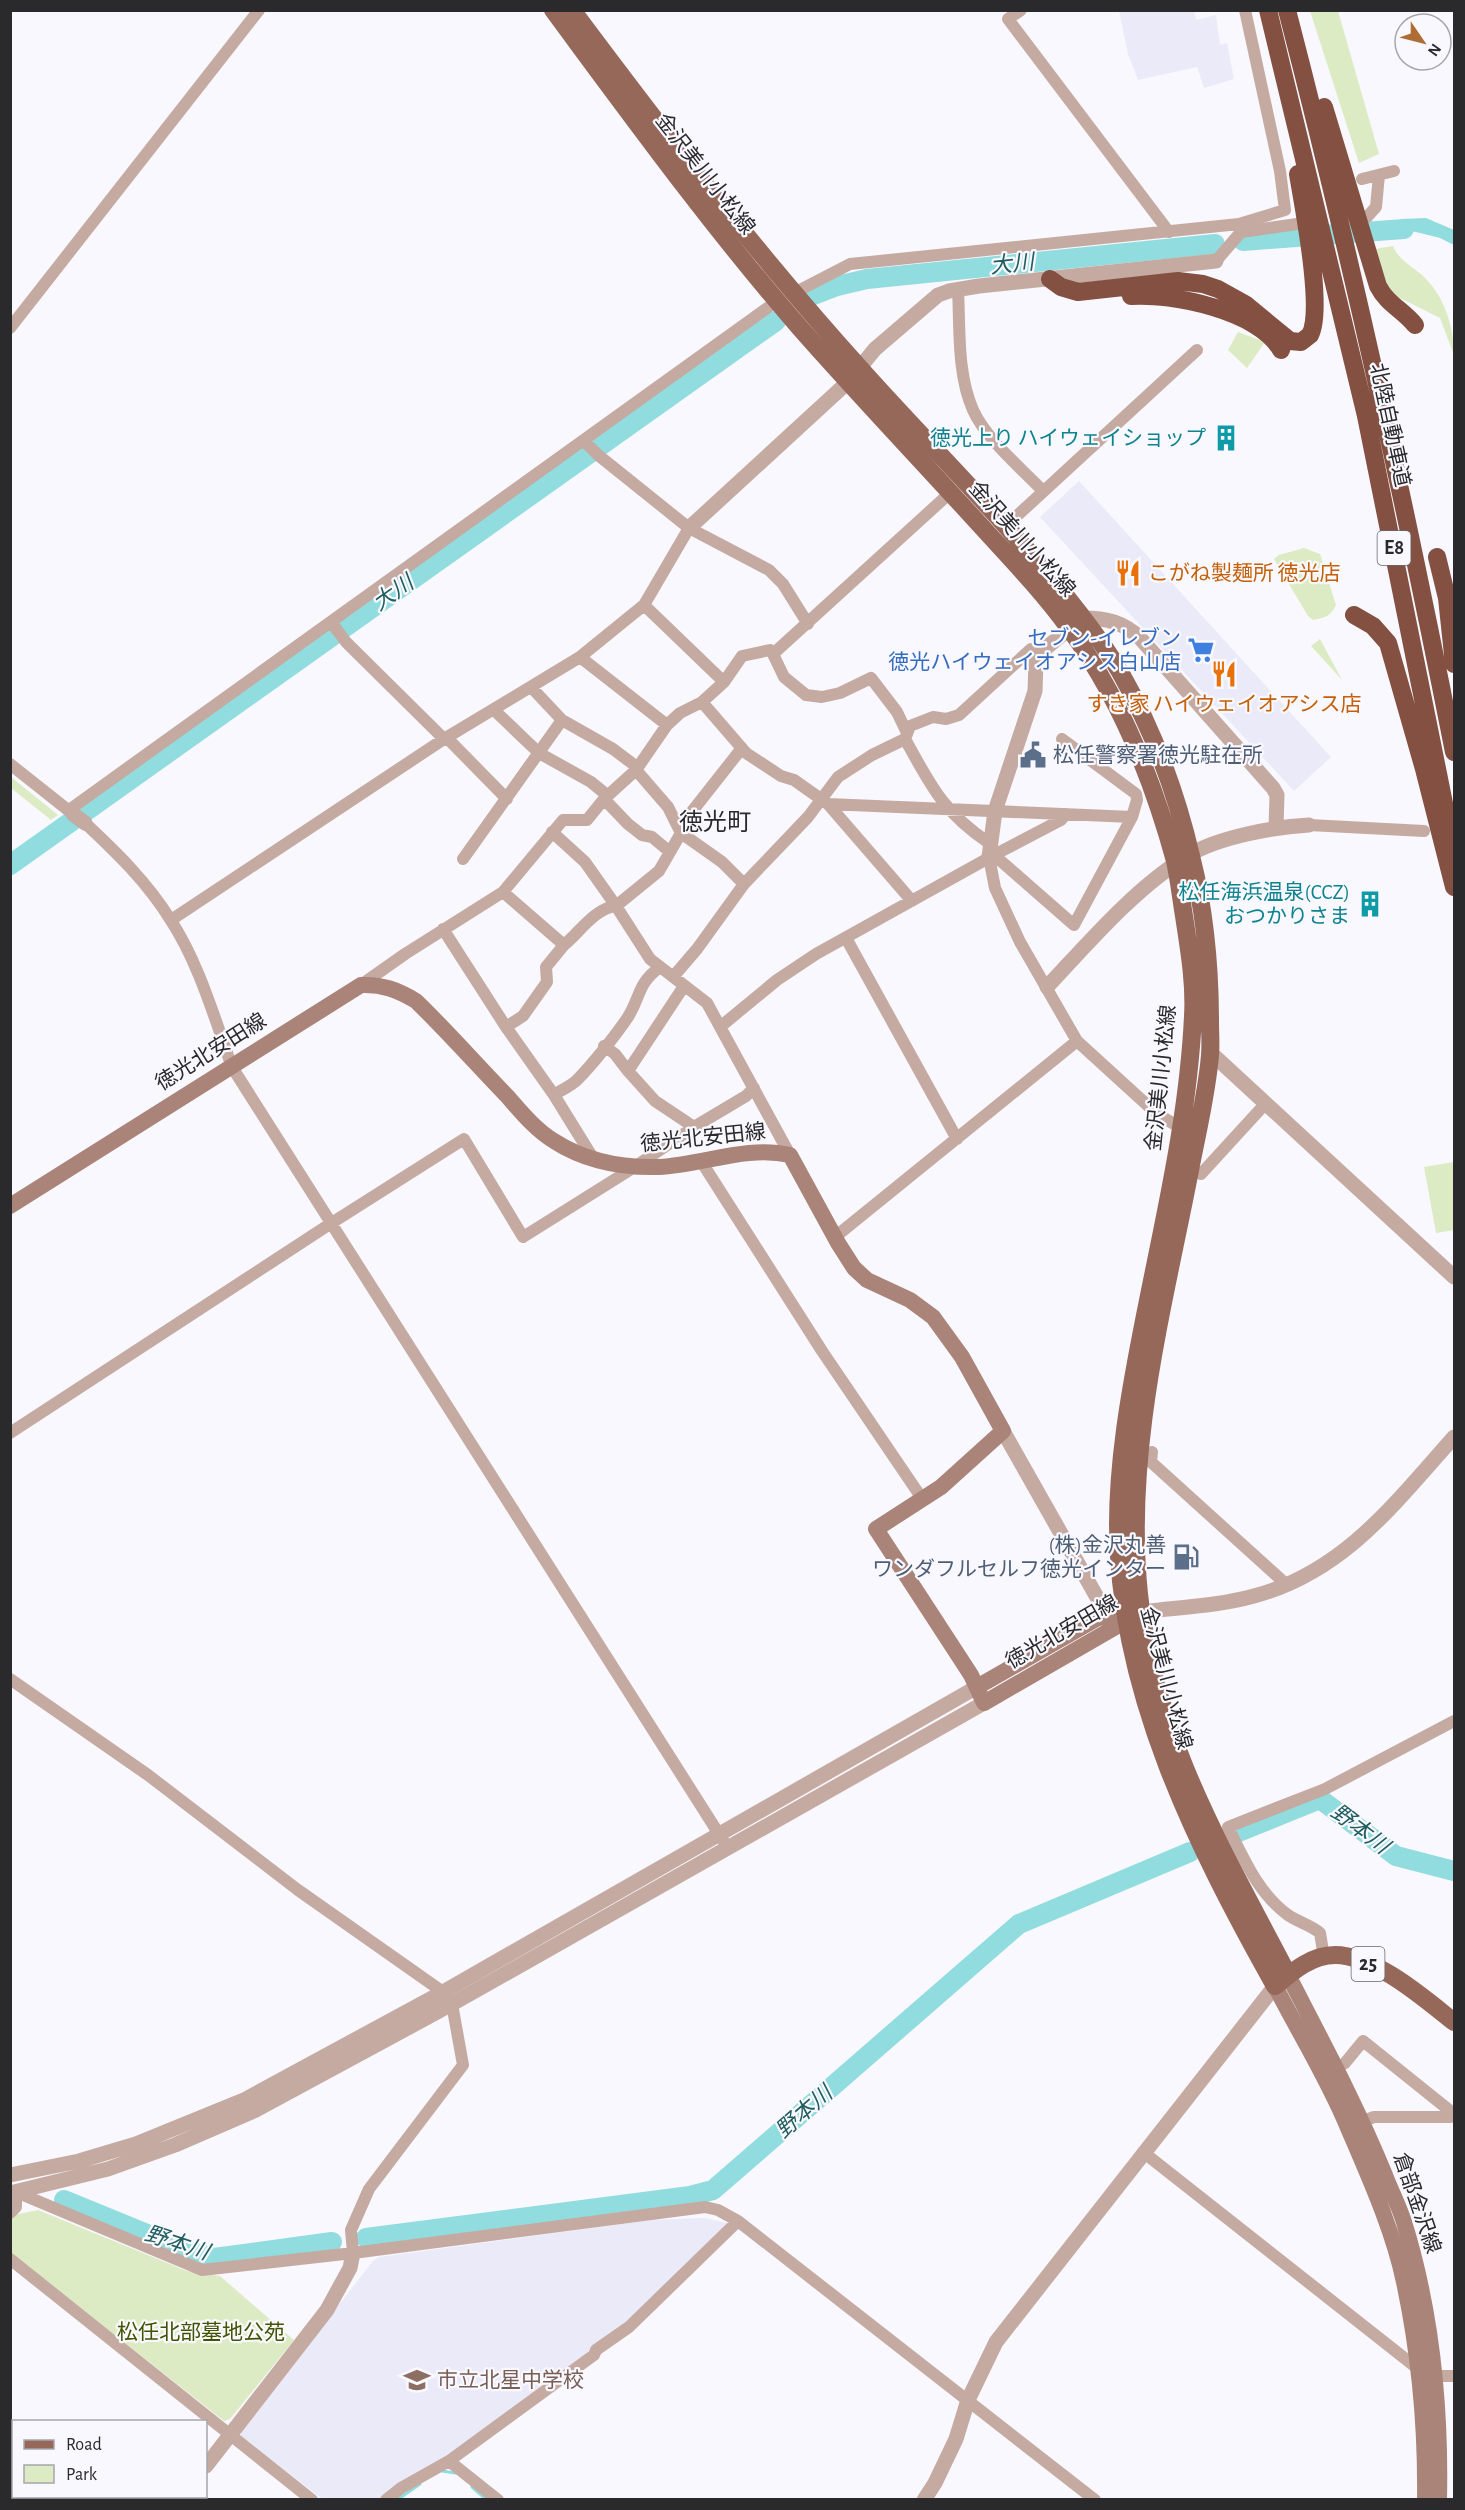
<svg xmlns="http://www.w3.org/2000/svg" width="1465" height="2510" font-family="'Alegreya Sans','Noto Sans JP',sans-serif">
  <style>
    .built { fill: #ebeaf9 }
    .green { fill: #ddebc4 }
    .water { fill: #91dcde }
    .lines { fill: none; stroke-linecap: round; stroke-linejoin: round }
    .stream { stroke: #91dcde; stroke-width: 3 }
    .river { stroke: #91dcde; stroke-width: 20 }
    .minor { stroke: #c5aaa2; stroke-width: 12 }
    .tertiary { stroke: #c5aaa2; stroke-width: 15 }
    .secondary { stroke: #aa8478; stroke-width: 16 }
    .primary { stroke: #96685a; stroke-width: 18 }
    .motorway { stroke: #845041; stroke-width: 18 }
    .labels { text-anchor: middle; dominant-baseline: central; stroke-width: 4.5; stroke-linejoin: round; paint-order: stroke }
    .shield { fill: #f8f8fe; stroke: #68686c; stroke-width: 1.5 }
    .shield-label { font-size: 20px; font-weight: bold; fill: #2a2a2d }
    .street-label { font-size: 21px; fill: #2a2a2d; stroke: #f8f8fe }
    .culture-label { font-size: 21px; fill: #0d838f; stroke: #f8f8fe; text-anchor: end }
    .food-label { font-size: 21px; fill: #c56008; stroke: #f8f8fe; text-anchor: start }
    .shop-label { font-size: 21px; fill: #366cbe; stroke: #f8f8fe; text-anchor: end }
    .service-label { font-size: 21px; fill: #4e5e75; stroke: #f8f8fe; text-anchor: start }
    .park-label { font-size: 21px; fill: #405400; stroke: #f8f8fe }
    .education-label { font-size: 21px; fill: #785e54; stroke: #f8f8fe; text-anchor: start }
    .water-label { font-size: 22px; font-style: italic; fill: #205e60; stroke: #f8f8fe }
    .quarter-label { font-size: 24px; fill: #2a2a2d; stroke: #f8f8fe }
  </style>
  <rect width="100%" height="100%" fill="#f8f8fe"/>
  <path class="built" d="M1119,11H1194L1196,20L1216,15L1220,45L1227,43L1234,79L1204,88L1197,67L1138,80L1128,54Z
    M1079,481L1331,757L1294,791L1040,517Z
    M704,2218L727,2223L728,2226L631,2320L519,2407L381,2499H322L241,2436V2430L373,2261L379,2257L652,2220Z"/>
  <path class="green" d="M1310,11H1338L1379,154L1359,163Z
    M1393,246C1399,260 1410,265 1422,275C1444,295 1454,326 1454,355L1440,318L1390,293L1375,249Z
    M1238,332L1265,342L1247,368L1228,350Z
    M1304,548L1320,554L1336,605C1331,616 1325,618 1313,620L1308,616L1274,559L1279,555Z
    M1320,639L1342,680L1311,646Z
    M11,777L58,815L51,820L11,788Z
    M1454,1162V1230L1436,1233L1424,1167Z
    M38,2210L187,2271L220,2276L294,2340L230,2419L224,2421L11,2253L10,2220L14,2215Z"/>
  <path class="water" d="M1426,218L1454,230V245L1440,238L1404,229L1401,219Z"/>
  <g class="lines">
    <path class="stream" d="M442,2471L455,2473
      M472,2487L487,2500
      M397,2500L420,2484"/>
    <path class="river" d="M1243,241L1404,229
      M811,296L837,286L867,279L1215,244
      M10,865L776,321
      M1236,1833L1320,1799L1396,1856L1454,1871
      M64,2200L191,2252L214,2258L332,2242
      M366,2238L690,2196L713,2190L1019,1924L1190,1852"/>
    <path class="minor" d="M1021,10L1008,19L1169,232
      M1362,179L1394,171
      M1353,218L1367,217L1376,207L1379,175
      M1241,232L1311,222
      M1216,261L1241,232L1240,225
      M958,289C960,328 957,374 973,410C986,439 1021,468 1043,491
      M794,293L850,264L1239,224L1285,210L1280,171L1245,10
      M10,328L259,10
      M584,441L598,455L689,528L769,570L783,584L808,624
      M1007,525L1197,350
      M644,605L724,682
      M331,622L346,642L444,739
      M773,654L784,677L806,695L822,697L840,693L871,678L897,712L907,733
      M580,657L667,725
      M531,687L562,720L613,749L637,767
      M702,702L746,753L781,776L794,780L828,804L1132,817
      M494,710L539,753L591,782L608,796
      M447,738L507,799
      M905,739C931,786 943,812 989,843
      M10,764L73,814
      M636,770L668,807L681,833
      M604,799L628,824L642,835L652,837L670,852
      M828,804L912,901
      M69,810L777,301
      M85,823C116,852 147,882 170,919C199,963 214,1017 232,1067L724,1842
      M1309,825L1424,831
      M679,828L742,748
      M552,832L585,862L616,906L659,871L681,833L722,862L744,884
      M994,855L1074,925L1132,817L1137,800L1136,794L1062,739
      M989,857L995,888L1020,942L1077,1041L1157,1114L1181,1128
      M463,859L562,720
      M503,892L564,945C579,933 595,908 616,906L650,959L707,1003L790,1155
      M171,920L444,739L580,657L644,605L689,528
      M443,929L506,1027L523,1016L547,982L546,967L564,945
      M846,938L957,1139
      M673,977L697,949L744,884L808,817L838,777L872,755L905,739L910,726L933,717L946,719L959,715L1031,649L1046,648
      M361,985L405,954L503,892L563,820H587L604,799L636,770L667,725L680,713L702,702L724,682L742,656L770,650L773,654L951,492
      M684,986L628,1071L655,1101L694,1127L746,1096L754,1088
      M506,1027L554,1095
      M720,1027L777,980L816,954L994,855L1061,820L1066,814
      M604,1046L615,1054L628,1071
      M593,1158L554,1095C561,1090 571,1086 577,1080C592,1065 616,1035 628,1017C641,996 637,984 660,967
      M701,1161L822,1351L923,1500
      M1201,1174L1266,1103
      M835,1237L1077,1041
      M10,1433L330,1224L464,1139L523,1237L633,1168L694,1127
      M1152,1452L1151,1462L1287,1585
      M10,1679L148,1775L298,1890L443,1992L452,2004L463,2065L369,2189L351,2230L353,2253L705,2207L718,2210L738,2221L1095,2500
      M1324,1957L1320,1933C1311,1925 1298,1922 1288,1915C1258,1893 1244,1859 1228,1827L1325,1789L1454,1721
      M1336,2067L1345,2063L1363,2041L1454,2114
      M1363,2121L1374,2117H1451L1454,2112
      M1143,2152L1417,2368L1436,2376H1454
      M10,2213L16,2207V2192L202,2270L353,2253
      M10,2259L312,2500
      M449,2461L498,2500
      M386,2500L401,2488L449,2461L594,2355L596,2350L629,2327L738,2221"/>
    <path class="tertiary" d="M689,528L848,382L875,349L938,295L949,291L979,286L1216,261
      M1083,618C1106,618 1123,622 1140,638L1273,788L1277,795L1276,827
      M73,814L85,823
      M989,857L995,811L1035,691L1036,662L1046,648L1070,628
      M1047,987C1089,942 1136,887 1189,855C1219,837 1274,827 1309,825
      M1211,1053L1454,1277
      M1003,1431L1098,1599
      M1141,1612C1179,1607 1218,1606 1254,1596C1344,1572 1395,1503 1454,1437
      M10,2175L79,2161L136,2144L244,2100L443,1992L977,1687
      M10,2193L108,2169L175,2145L256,2110L452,2004L984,1703
      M206,2466L327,2310L350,2268L353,2253
      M20,2496L24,2500
      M179,2500L182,2496
      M924,2500L935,2483L956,2439L968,2400L996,2342L1275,1986"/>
    <path class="secondary" d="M10,1206L361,985C382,984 398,990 416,1001C448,1032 477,1065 508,1097C522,1113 536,1130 554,1141C585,1161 623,1168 659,1167C703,1165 746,1145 790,1155L838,1243L854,1268L867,1280L910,1300L933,1317L962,1357L1003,1431L941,1487L876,1529L971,1675L984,1703L1138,1614
      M977,1687L1096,1619L1124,1608L1137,1611
      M1288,1975C1322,2041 1357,2106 1385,2175C1391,2191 1399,2206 1404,2222C1432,2312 1441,2406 1439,2500
      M1275,1986C1299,2033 1328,2079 1348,2128C1369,2177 1393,2230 1404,2282C1419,2353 1426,2427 1425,2500"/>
    <path class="primary" d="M553,10C633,118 712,227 800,328C859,395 921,460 981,526C1011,559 1043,592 1069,628C1119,696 1153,780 1175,861C1179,879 1181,898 1184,916C1189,949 1195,983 1193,1016C1188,1124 1161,1231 1141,1336C1129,1398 1118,1462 1118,1525C1118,1690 1196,1845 1275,1986C1292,1972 1311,1955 1335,1955C1375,1955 1425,1999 1454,2022
      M572,10C663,132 756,253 858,366C920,436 986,500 1046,572C1072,603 1098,635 1119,670C1152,728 1176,791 1191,856C1205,911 1210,965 1210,1022C1210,1033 1211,1044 1210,1055C1207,1092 1198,1129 1191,1165C1164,1306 1124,1449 1139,1594C1153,1734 1225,1854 1288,1975"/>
    <path class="motorway" d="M1268,10L1366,416L1454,853
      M1287,10C1351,256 1405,503 1454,752
      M1324,107L1378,286C1387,304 1403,310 1415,325
      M1050,279L1061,287L1078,292L1178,281L1203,284L1218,289L1245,304L1290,341L1301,342L1310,335C1324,310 1303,205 1298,174
      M1131,296C1172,293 1260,311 1281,350
      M1437,557L1447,598L1454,664
      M1354,615L1373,626L1388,643L1424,769L1454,887"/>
  </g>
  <defs>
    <g id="building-bare" transform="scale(2.07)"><path d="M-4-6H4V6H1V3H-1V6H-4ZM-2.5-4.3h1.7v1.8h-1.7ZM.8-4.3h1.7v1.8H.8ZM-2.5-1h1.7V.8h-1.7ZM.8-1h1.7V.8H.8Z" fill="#0f9aa8" stroke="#f8f8fe" stroke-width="2.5" paint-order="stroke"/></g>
    <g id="restaurant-bare" transform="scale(2.07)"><path d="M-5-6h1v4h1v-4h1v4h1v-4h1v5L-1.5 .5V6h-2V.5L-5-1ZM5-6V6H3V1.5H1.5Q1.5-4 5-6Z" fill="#e8710a" stroke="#f8f8fe" stroke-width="2.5" paint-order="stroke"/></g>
    <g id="supermarket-bare" transform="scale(2.07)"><path d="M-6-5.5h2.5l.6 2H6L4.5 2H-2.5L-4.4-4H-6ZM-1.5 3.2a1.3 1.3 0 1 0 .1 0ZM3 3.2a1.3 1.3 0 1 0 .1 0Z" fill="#3f7fe0" stroke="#f8f8fe" stroke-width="2.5" paint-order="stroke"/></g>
    <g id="civic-bare" transform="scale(2.07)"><path d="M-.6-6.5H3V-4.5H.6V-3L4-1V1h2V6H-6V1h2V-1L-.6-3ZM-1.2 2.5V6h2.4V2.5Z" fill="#5c6f8a" stroke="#f8f8fe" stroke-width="2.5" paint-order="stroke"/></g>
    <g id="fuel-bare" transform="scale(2.07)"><path d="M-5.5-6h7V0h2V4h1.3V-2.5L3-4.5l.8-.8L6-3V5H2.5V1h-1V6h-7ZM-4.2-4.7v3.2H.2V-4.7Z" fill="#5c6f8a" stroke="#f8f8fe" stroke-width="2.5" paint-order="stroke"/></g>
    <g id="school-bare" transform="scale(2.07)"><path d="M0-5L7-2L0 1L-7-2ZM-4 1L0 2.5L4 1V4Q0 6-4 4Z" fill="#8d6e63" stroke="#f8f8fe" stroke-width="2.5" paint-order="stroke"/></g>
  </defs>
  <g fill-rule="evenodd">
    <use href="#building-bare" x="1226" y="438"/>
    <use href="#restaurant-bare" x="1128" y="573"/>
    <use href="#supermarket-bare" x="1201" y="650"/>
    <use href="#restaurant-bare" x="1224" y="674"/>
    <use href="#civic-bare" x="1033" y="755"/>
    <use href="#building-bare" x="1370" y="904"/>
    <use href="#fuel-bare" x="1186" y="1557"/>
    <use href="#school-bare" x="417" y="2380"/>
  </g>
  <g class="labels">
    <g class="shield">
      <rect x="1377.5" y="531" width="33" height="34" rx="4.5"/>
      <rect x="1351.5" y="1947" width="33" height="34" rx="4.5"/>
    </g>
    <g class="shield-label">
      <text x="1394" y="548">E8</text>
      <text x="1368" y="1964">25</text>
    </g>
    <g class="street-label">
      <text transform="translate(705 174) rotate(52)">金沢美川小松線</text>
      <text transform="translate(1390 425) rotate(78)">北陸自動車道</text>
      <text transform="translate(1022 539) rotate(48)">金沢美川小松線</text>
      <text transform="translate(211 1052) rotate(-32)">徳光北安田線</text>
      <text transform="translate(1161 1078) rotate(-84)">金沢美川小松線</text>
      <text transform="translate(703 1138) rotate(-6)">徳光北安田線</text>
      <text transform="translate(1062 1632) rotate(-30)">徳光北安田線</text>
      <text transform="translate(1166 1678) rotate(75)">金沢美川小松線</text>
      <text transform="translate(1417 2203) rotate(71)">倉部金沢線</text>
    </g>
    <g class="culture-label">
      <text x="1206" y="438">徳光上り ハイウェイショップ</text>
      <text x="1350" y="892">松任海浜温泉(CCZ)<tspan x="1350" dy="24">おつかりさま</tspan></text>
    </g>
    <g class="food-label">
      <text x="1148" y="573">こがね製麺所 徳光店</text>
      <text x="1224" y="704" text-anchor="middle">すき家 ハイウェイオアシス店</text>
    </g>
    <g class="shop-label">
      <text x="1181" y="638">セブン-イレブン<tspan x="1181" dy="24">徳光ハイウェイオアシス白山店</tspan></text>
    </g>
    <g class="service-label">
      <text x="1053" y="755">松任警察署徳光駐在所</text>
      <text x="1166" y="1545" text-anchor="end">(株)金沢丸善<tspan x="1166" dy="24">ワンダフルセルフ徳光インター</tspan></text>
    </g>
    <g class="park-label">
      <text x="201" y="2332">松任北部墓地公苑</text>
    </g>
    <g class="education-label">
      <text x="437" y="2380">市立北星中学校</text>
    </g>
    <g class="water-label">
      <text transform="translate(1012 264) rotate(-6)">大川</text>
      <text transform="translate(393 593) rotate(-35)">大川</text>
      <text transform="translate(1360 1829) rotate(37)">野本川</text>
      <text transform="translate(804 2112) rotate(-41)">野本川</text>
      <text transform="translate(177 2243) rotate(18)">野本川</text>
    </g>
    <g class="quarter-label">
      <text x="715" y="823">徳光町</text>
    </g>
  </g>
  <rect width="1465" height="2510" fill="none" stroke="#2a2a2d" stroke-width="24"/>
  <rect x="12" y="2420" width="195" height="78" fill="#f8f8fe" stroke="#a6a6aa" stroke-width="1.5"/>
  <rect x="24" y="2440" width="30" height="9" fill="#96685a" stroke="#a6a6aa" stroke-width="1.5"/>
  <text x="66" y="2450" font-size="18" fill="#2a2a2d">Road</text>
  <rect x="24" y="2465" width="30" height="18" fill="#ddebc4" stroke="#a6a6aa" stroke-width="1.5"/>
  <text x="66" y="2480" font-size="18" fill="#2a2a2d">Park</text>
  <g transform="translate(1423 42) rotate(125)"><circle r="28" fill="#f8f8fe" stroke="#a6a6aa" stroke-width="1.5"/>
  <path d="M0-4.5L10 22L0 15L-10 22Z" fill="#ad6d35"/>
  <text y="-9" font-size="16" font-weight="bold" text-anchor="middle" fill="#2a2a2d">N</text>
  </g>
</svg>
